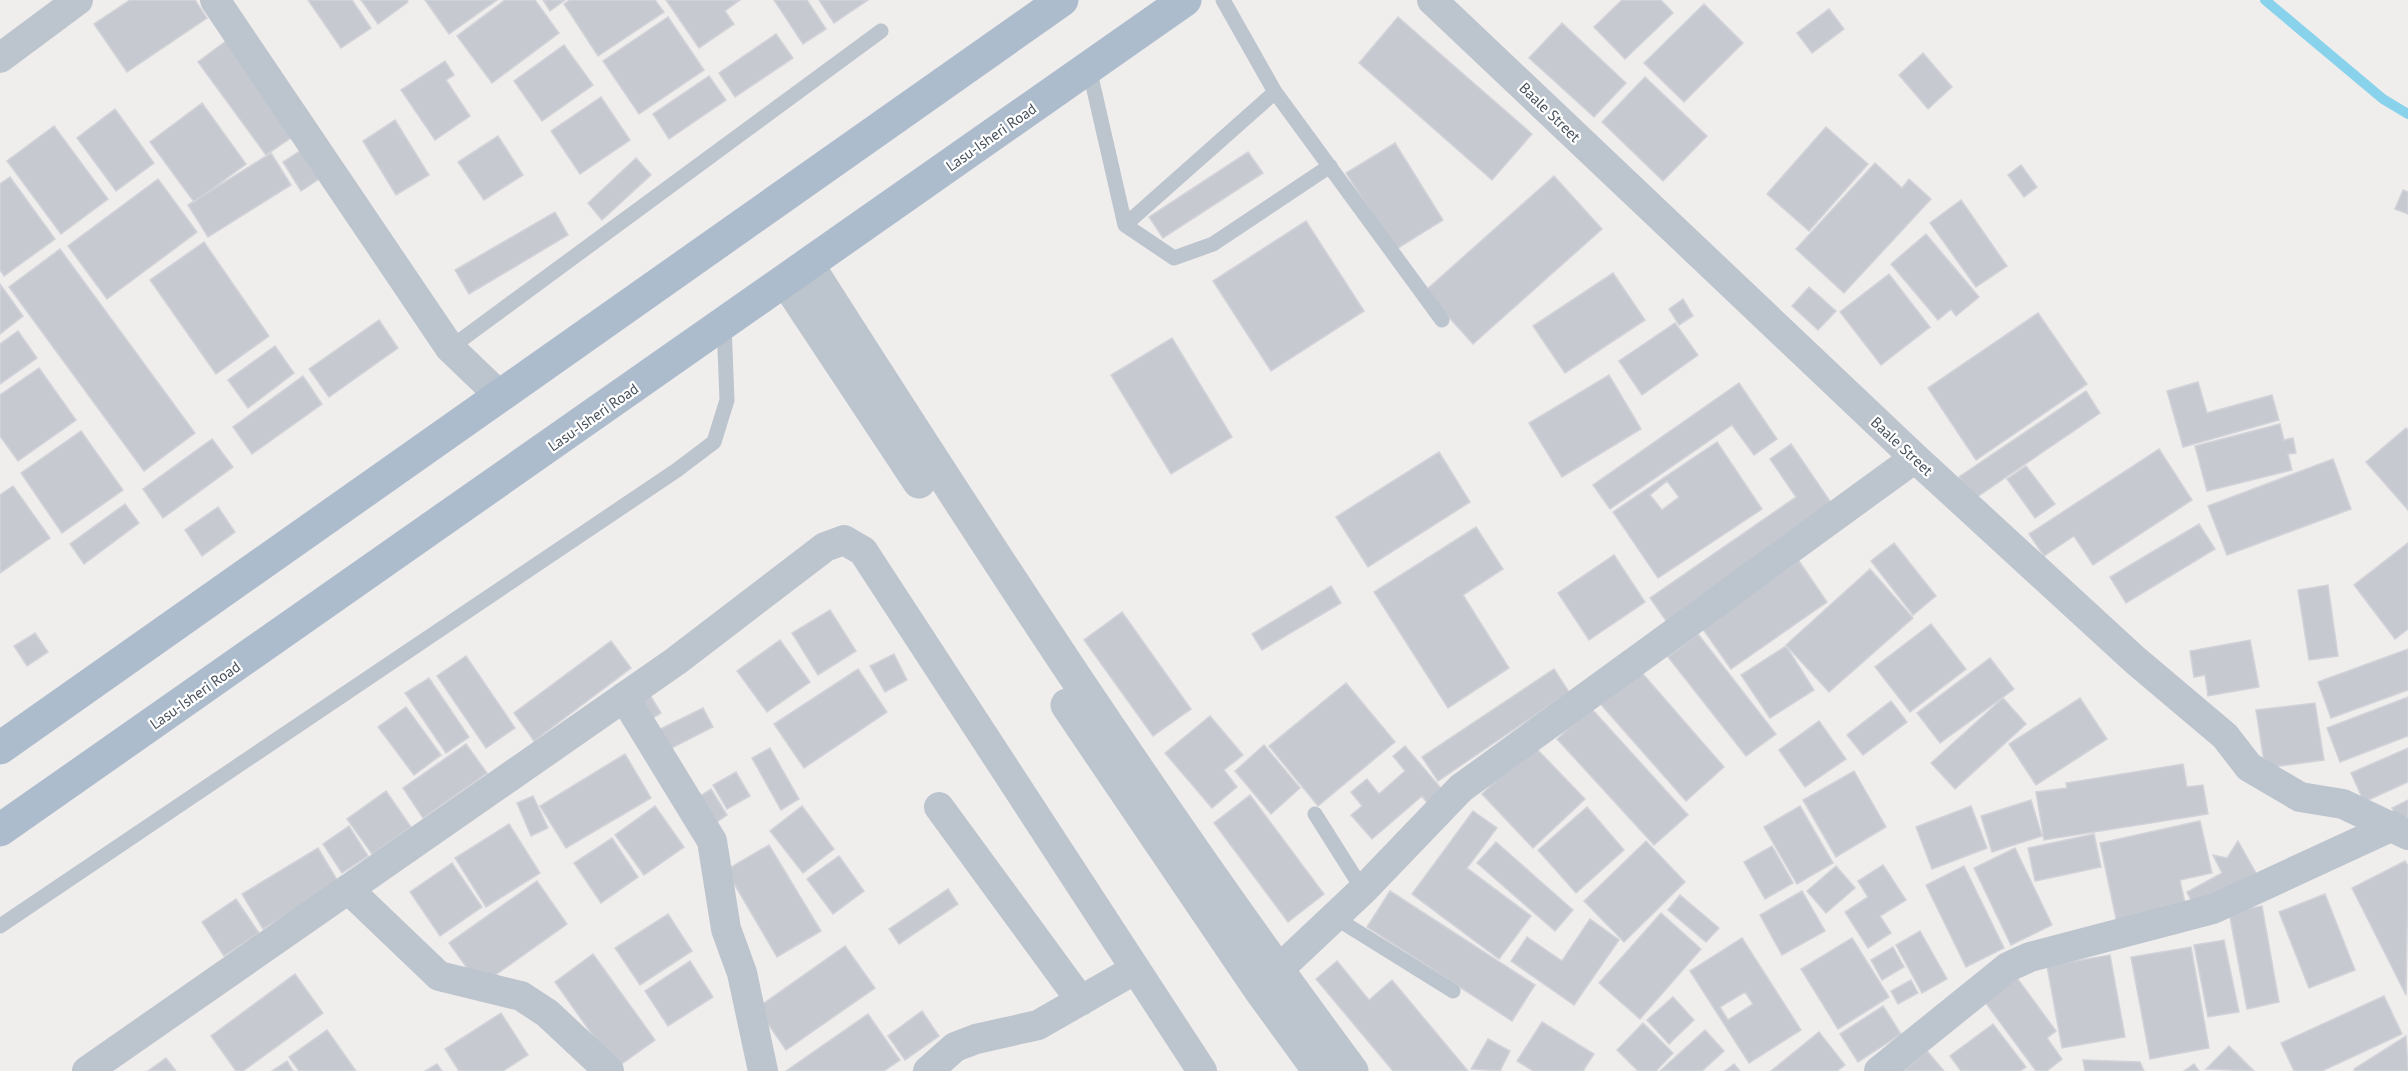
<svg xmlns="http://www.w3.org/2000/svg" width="2408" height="1071" font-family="'PT Sans',sans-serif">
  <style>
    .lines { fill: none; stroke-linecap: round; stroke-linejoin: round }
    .stream { stroke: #88d3eb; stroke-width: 10 }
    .building { fill: #c7c9d0; stroke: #d1d3d9; stroke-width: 1.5; fill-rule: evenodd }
    .service { stroke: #bcc4cd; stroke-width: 15 }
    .minor { stroke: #bcc4cd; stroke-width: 30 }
    .tertiary { stroke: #bcc4cd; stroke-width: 33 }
    .primary { stroke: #adbccd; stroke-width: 33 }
    .labels { text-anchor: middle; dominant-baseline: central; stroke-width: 4.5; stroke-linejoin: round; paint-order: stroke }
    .street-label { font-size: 15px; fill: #46505b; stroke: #fff }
  </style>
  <rect width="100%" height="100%" fill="#f0eded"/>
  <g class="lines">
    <path class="stream" d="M2265,0L2383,99L2408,114"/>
  </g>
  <path class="building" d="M130,0H195L207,18L127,72L94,24Z
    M308,0H352L371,28L341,48Z
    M361,0H407L408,2L378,24Z
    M425,0H497L449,34Z
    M505,0H535L559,33L492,83L457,36Z
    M543,0H565L550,11Z
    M570,0H655L664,12L598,56L564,4Z
    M666,0H740L725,11L734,24L699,48Z
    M774,0H807L826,29L803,44Z
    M819,0H868L834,23Z
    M1622,0H1661L1673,13L1625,59L1594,27Z
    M1704,4L1743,43L1684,102L1644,63Z
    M1829,9L1844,29L1812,53L1797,33Z
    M668,17L704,70L639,114L603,61Z
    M1398,17L1532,134L1492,180L1359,63Z
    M1562,23L1626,83L1594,117L1529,58Z
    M776,34L793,58L735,97L719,73Z
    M226,41L295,135L266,155L198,62Z
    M564,45L593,85L542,121L514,81Z
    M1923,53L1952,87L1928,109L1899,75Z
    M445,61L454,75L446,80L470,116L435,140L401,90Z
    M709,76L726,100L669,139L653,114Z
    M1645,77L1707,136L1663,181L1602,122Z
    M601,97L630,140L580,174L551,131Z
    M202,103L246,164L194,202L150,142Z
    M115,109L154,163L116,191L77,138Z
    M395,120L429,175L396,195L363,141Z
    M54,126L108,199L61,234L7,161Z
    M1826,127L1868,164L1809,231L1767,194Z
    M498,136L523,175L484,200L458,162Z
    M1395,143L1443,220L1395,250L1346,173Z
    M300,151L319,179L301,191L283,162Z
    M1248,152L1263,173L1163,238L1149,217Z
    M271,153L291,185L208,237L188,205Z
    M636,158L651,175L602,220L588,203Z
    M1875,163L1902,188L1909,179L1931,199L1844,293L1796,249Z
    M2021,165L2037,187L2024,197L2008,175Z
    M1554,176L1602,229L1473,344L1425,291Z
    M10,177L55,239L4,276L0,270V184Z
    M158,179L197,232L107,299L68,246Z
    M2403,190L2408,192V214L2395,209Z
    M1961,200L2007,266L1976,287L1930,223Z
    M555,212L568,235L469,294L455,270Z
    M1306,221L1364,311L1271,371L1213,281Z
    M1926,234L1979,297L1956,316L1951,309L1938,320L1891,264Z
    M204,242L269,336L216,374L150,280Z
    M60,249L195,433L144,471L9,287Z
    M1613,273L1645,320L1565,373L1533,326Z
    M1889,274L1930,327L1881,365L1840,312Z
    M0,284L23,316L0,334Z
    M1809,287L1836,311L1818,330L1792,306Z
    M1683,299L1693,316L1679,325L1669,309Z
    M2038,313L2087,384L1976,460L1928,388Z
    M379,320L398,348L329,397L309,369Z
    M1675,323L1698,355L1642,395L1619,361Z
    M18,331L37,358L0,384V344Z
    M1172,338L1232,437L1171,474L1111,375Z
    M275,346L294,373L248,408L228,380Z
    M39,368L76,420L18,461L0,436V395Z
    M1609,375L1641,429L1562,477L1529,423Z
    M303,376L322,404L252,454L233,427Z
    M2198,382L2207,413L2272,395L2279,420L2183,447L2167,391Z
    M1739,383L1777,439L1754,455L1732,425L1610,509L1593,485Z
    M2086,391L2100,413L1974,499L1959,477Z
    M2280,424L2284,440L2293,438L2296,453L2288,454L2292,470L2207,491L2195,446Z
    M2406,428L2408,430V510L2366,462Z
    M81,431L123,490L62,533L21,473Z
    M212,439L233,467L163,518L143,489Z
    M1717,442L1762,509L1658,578L1613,512ZM1667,481L1679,497L1662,510L1650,495Z
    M1791,444L1836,510L1669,625L1650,598L1796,497L1770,459Z
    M2159,449L2192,500L2093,565L2074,536L2044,556L2029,534Z
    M1439,452L1470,502L1368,567L1336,517Z
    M2333,459L2351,509L2227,555L2208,506Z
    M2026,466L2055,504L2035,518L2007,479Z
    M13,486L50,538L0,573V495Z
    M125,504L139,523L84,564L70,544Z
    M218,507L235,532L202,556L185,530Z
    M2199,524L2215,549L2126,603L2110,577Z
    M1476,527L1503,569L1463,595L1509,668L1448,708L1374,592Z
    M1894,543L1936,596L1913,615L1871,561Z
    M2408,543V629L2395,639L2354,585Z
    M1614,555L1645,602L1589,640L1558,593Z
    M1799,561L1827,602L1731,669L1702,628Z
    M1870,569L1913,618L1829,692L1786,645Z
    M2328,585L2338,656L2309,660L2298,590Z
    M1331,586L1341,603L1262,650L1252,634Z
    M830,610L856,651L818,675L792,633Z
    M1122,612L1191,709L1153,736L1084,640Z
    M1931,624L1966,669L1910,712L1875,667Z
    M35,633L48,652L27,666L14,646Z
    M1698,634L1776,734L1746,756L1668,657Z
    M780,640L810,682L767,712L737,671Z
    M2250,640L2259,687L2208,696L2205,675L2194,677L2190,651Z
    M611,641L631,668L534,741L514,713Z
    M1786,646L1814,690L1770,718L1741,675Z
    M2408,649V690L2331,718L2318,682Z
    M894,654L907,680L885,692L870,666Z
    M466,656L515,728L486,748L437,676Z
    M1990,658L2014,689L1940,743L1917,713Z
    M1636,666L1724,767L1686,801L1597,700Z
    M858,669L887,712L804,768L774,724Z
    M1554,669L1569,692L1438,781L1422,757Z
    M429,678L469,737L446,753L405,693Z
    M1346,683L1395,742L1318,806L1269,746Z
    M645,687L661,713L633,730Z
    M2408,697V736L2340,762L2327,728Z
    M2003,698L2026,724L1955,789L1931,763Z
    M2080,698L2107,739L2036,785L2009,744Z
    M1891,701L1907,722L1863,755L1847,735Z
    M2315,703L2324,760L2265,768L2256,710Z
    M406,707L441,755L414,775L378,727Z
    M703,708L713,727L666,751L656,731Z
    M1591,708L1688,815L1654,845L1557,739Z
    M1210,716L1243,755L1224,770L1237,787L1212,808L1165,753Z
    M1819,721L1846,759L1805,787L1779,750Z
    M466,744L487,773L423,818L403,788Z
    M1264,745L1300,788L1271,814L1235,771Z
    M1533,745L1585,799L1533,848L1482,794Z
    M1405,746L1444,792L1428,804L1422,796L1372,839L1351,815L1362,806L1351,792L1367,779L1379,794L1405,771L1393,756Z
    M770,748L799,799L781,810L752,758Z
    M2408,748V782L2364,802L2351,773Z
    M625,754L651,798L566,848L540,806Z
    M2183,764L2187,787L2203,785L2208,814L2044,840L2036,792L2067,788L2066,783Z
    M1854,771L1886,827L1836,857L1803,800Z
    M736,772L750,796L727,809L713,785Z
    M711,789L727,815L714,824L697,798Z
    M386,791L411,827L372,854L347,819Z
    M1250,795L1324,894L1288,922L1214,823Z
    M533,796L548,828L531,836L517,803Z
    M2031,800L2042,836L1992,852L1981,816Z
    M2408,800V829L2404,831L2392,808Z
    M655,806L684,847L644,875L615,835Z
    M802,806L834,849L803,873L770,831Z
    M1800,806L1833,863L1797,884L1764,827Z
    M1971,806L1987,848L1932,869L1916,827Z
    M1587,807L1624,850L1576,893L1538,850Z
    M1473,811L1497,828L1467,868L1531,916L1499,959L1412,894Z
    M2200,821L2212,873L2180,880L2186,908L2117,923L2100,843Z
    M509,824L540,873L486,907L455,858Z
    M349,826L368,856L342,873L323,844Z
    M2094,834L2101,867L2035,881L2028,848Z
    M612,838L638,877L601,903L574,863Z
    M1646,841L1685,882L1624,942L1584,901Z
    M2238,841L2257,875L2195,908L2187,892L2222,873L2213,855L2227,858Z
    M1496,842L1573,910L1555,931L1477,863Z
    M769,845L821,931L777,957L726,870Z
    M1772,846L1793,883L1765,899L1744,862Z
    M318,848L339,883L263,929L242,894Z
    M2015,848L2052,925L2011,945L1974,868Z
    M839,856L864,891L833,914L807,879Z
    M2405,861L2408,866L2406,995L2352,888Z
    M452,863L482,907L440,936L410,892Z
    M1883,865L1906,900L1880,916L1891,933L1868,948L1845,912L1868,897L1858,881Z
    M1836,866L1855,888L1826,913L1807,891Z
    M1964,866L2004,948L1966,967L1926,885Z
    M537,881L567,924L480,986L449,943Z
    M948,889L958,904L899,944L889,929Z
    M1390,891L1535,985L1512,1021L1367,927Z
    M1802,891L1825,931L1782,955L1760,915Z
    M2325,894L2355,970L2309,988L2279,912Z
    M1680,895L1719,928L1706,942L1668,910Z
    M236,899L259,933L224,956L202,922Z
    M2262,906L2279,1002L2247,1009L2229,912Z
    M1661,913L1701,949L1640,1019L1599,983Z
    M668,914L692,951L640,985L615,948Z
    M1590,919L1619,940L1574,1005L1511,961L1527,937L1562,961Z
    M1920,931L1947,979L1922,993L1896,945Z
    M1742,938L1801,1030L1749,1063L1690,971ZM1745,992L1753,1004L1728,1020L1720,1007Z
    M1852,938L1889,997L1838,1029L1801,969Z
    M2224,940L2239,1012L2208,1017L2194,945Z
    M845,946L875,988L786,1050L757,1008Z
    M1893,947L1904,967L1882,980L1871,960Z
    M2191,947L2209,1048L2150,1059L2131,957Z
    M593,954L655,1040L616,1068L555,982Z
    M2110,955L2125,1037L2062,1048L2047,966Z
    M690,961L713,997L668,1026L645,991Z
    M1337,961L1369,1000L1392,980L1468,1071H1393L1316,979Z
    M295,974L323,1013L243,1071H236L211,1036Z
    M2017,978L2056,1031L2047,1038L2062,1059L2047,1071H2036L1985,1002Z
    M1911,980L1918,993L1898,1004L1891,991Z
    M2384,996L2402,1034L2322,1071H2294L2281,1043Z
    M1673,997L1694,1020L1669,1044L1647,1020Z
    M1883,1006L1901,1034L1858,1062L1840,1034Z
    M922,1011L939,1036L905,1060L888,1036Z
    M501,1013L528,1055L503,1071H459L445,1049Z
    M868,1014L900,1060L884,1071H786Z
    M1542,1022L1594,1054L1583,1071H1533L1517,1061Z
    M1643,1023L1673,1053L1656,1071H1638L1617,1050Z
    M1993,1024L2026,1067L2020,1071H1961L1950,1056Z
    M327,1030L356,1071H299L289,1057Z
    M1705,1030L1724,1051L1702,1071H1660Z
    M1819,1032L1845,1065L1837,1071H1771Z
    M2406,1036L2408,1071H2355L2354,1069Z
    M1488,1039L1510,1051L1500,1071L1471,1069Z
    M2229,1046L2254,1071L2206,1069Z
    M1927,1051L1944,1071H1903Z
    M166,1058L176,1071H148Z
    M2083,1060L2140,1062L2144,1071H2085Z
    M287,1061L293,1071H272Z
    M437,1064L442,1071H425Z
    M1734,1064L1740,1071H1725Z
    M2194,1064L2199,1071H2184Z"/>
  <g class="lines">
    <path class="service" d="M1223,0L1275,92L1442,320
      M1089,68L1125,225L1174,258L1213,244L1330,166
      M1125,225L1275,92
      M450,348L881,31
      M1315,814L1363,890
      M1334,917L1453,991
      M0,926L677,470L714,442L727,400L724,325"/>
    <path class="minor" d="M215,0L450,348L499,395
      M1432,0L1915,458L2135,660L2225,736L2249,767L2300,797L2343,804L2408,835
      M0,58L78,0
      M624,697L712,841L726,929L742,973L763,1071
      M939,807L1081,1001
      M348,889L439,976L521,996L547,1013L609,1071
      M1277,971L1363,890L1461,788L1915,458
      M87,1071L676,661L825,547L844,540L863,551L1202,1071
      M928,1071L955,1047L976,1039L1038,1025L1134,970
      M1879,1071L2008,967L2030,957L2213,909L2393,826"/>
    <path class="tertiary" d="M808,265C982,538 1158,811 1352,1071
      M786,281L919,482
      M1067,705L1260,990L1319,1071"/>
    <path class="primary" d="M0,748L1062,0
      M0,830L1185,0"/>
  </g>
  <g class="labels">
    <g class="street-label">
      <text transform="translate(1550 112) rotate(44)">Baale Street</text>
      <text transform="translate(991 137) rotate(-35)">Lasu-Isheri Road</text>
      <text transform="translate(593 417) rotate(-35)">Lasu-Isheri Road</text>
      <text transform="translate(1902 446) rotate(43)">Baale Street</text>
      <text transform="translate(195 695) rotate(-35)">Lasu-Isheri Road</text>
    </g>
  </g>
</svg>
